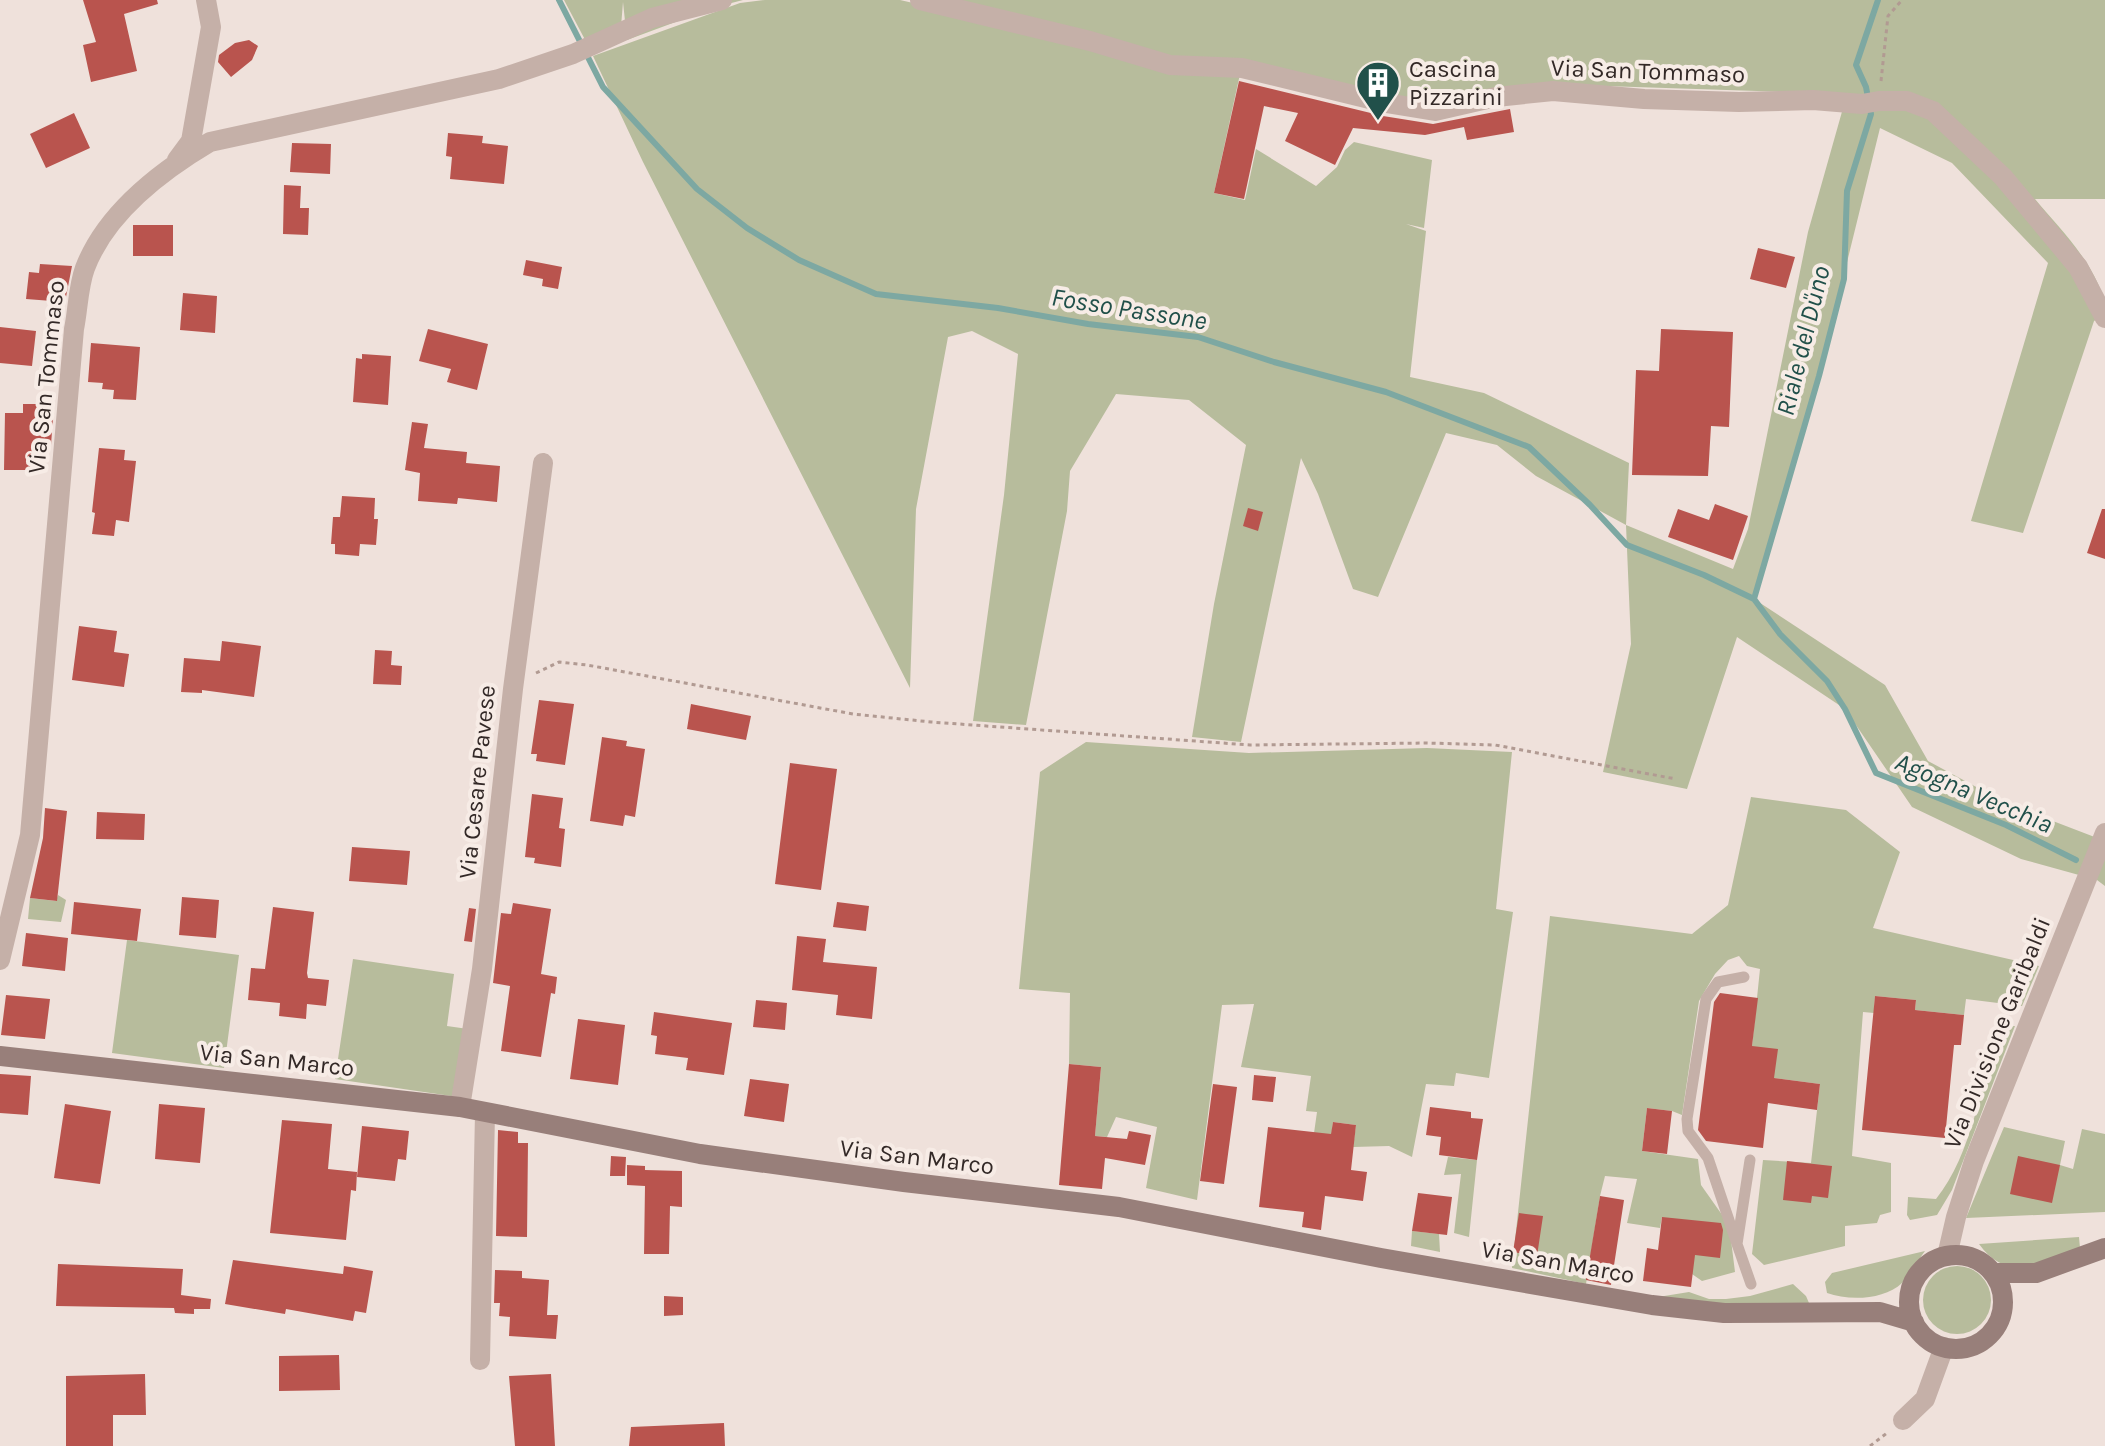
<svg xmlns="http://www.w3.org/2000/svg" width="2105" height="1446" font-family="Karla,sans-serif">
  <style>
    .green { fill: #b7bc9c }
    .lines { fill: none; stroke-linecap: round; stroke-linejoin: round }
    .stream { stroke: #7da8a2; stroke-width: 6 }
    .building { fill: #b9544e }
    .path { stroke: #b19a92; stroke-width: 3; stroke-dasharray: 4 4; stroke-linecap: butt }
    .lane { stroke: #c5b0a8; stroke-width: 11 }
    .street { stroke: #c5b0a8; stroke-width: 20 }
    .secondary { stroke: #987f7a; stroke-width: 20 }
    .labels { text-anchor: middle; dominant-baseline: central; stroke-width: 8; stroke-linejoin: round; paint-order: stroke }
    .poi-label { font-size: 24px; fill: #332927; stroke: #f7ece6; text-anchor: start }
    .street-label { font-size: 24px; fill: #332927; stroke: #f7ece6 }
    .water-label { font-size: 26px; font-style: italic; fill: #21504a; stroke: #f7ece6 }
  </style>
  <rect width="100%" height="100%" fill="#efe1db"/>
  <path class="green" d="M564,0H743L716,7L627,40L623,2L620,39L591,51Z
    M765,0H900L1088,43L1170,68L1240,74L1214,193L1245,200L1256,149L1316,186L1337,167L1345,150L1354,142L1432,160L1424,228L1406,224L1426,231L1410,377L1484,393L1629,463L1626,525L1733,569L1748,529L1808,232L1847,94L1544,84L1436,107L1322,85L1243,65L1171,62L1007,15L915,0H2105V199H2035C2060,229 2105,273 2105,314L2094,321L2023,533L1971,521L2048,263L1952,163L1880,128L1819,376L1754,599L1885,685L1928,761L2006,803L2105,841V886L2097,880L2021,859L1912,807L1845,709L1737,637L1687,789L1603,772L1631,644L1626,525L1536,476L1497,445L1446,433L1378,597L1353,589L1318,494L1301,458L1241,742L1192,737L1214,604L1246,445L1189,400L1116,394L1070,471L1067,511L1026,725L973,721L1004,495L1018,354L972,331L948,337L916,509L910,688L643,162L593,56L740,3Z
    M1086,742L1249,753L1427,748L1512,752L1496,909L1513,912L1489,1078L1456,1073L1454,1086L1426,1084L1412,1157L1389,1146L1353,1147L1356,1125L1333,1122L1327,1170L1309,1168L1317,1112L1306,1111L1311,1076L1241,1067L1254,1004L1222,1005L1197,1200L1146,1188L1157,1127L1116,1117L1107,1137L1095,1136L1101,1067L1069,1064L1070,993L1019,989L1040,772Z
    M1751,797L1846,810L1900,852L1873,928L2039,966L2022,1006L1966,999L1964,1015L1915,1010L1916,1000L1875,996L1874,1013L1863,1012L1852,1156L1891,1163V1212L1880,1215L1877,1223L1845,1226V1246L1764,1265L1752,1254L1763,1160L1811,1163L1820,1084L1774,1078L1752,1046L1760,969L1747,966L1739,956L1728,960L1715,974L1699,1001L1682,1115L1672,1111L1647,1108L1642,1151L1698,1159L1701,1185L1725,1219L1731,1240L1735,1272L1702,1281L1692,1274L1662,1217L1660,1228L1627,1223L1637,1179L1605,1176L1600,1196L1586,1284L1512,1268L1550,916L1692,934L1728,905Z
    M58,895L66,900L61,922L28,919L30,898L56,901Z
    M127,940L239,955L224,1068L112,1053Z
    M353,959L454,974L447,1026L468,1029L458,1097L335,1079Z
    M2015,1026L1952,1190L1937,1215L1910,1220L1907,1215L1908,1197L1936,1199C1972,1154 1983,1082 1995,1027Z
    M2004,1127L2065,1141L2060,1165L2073,1169L2082,1129L2105,1134V1212L1966,1218Z
    M1448,1157L1477,1160L1469,1237L1454,1233L1461,1174L1444,1175Z
    M1412,1231L1439,1234L1440,1252L1411,1246Z
    M2079,1237L2080,1248C2041,1262 2009,1285 1979,1244Z
    M1925,1251C1917,1261 1911,1275 1902,1283C1884,1300 1849,1301 1827,1293L1825,1282L1832,1273Z
    M1923 1300a34 34 0 1 1 68 0a34 34 0 1 1-68 0Z
    M1793,1284L1806,1296L1809,1303L1745,1306L1658,1297L1689,1292L1709,1299H1726L1750,1296Z"/>
  <g class="lines">
    <path class="stream" d="M559,0L603,87L697,189L747,228L799,260L876,294L998,308L1088,324L1198,337L1274,362L1386,392L1529,447L1590,505L1627,545L1704,575L1754,599L1780,634L1827,681L1845,709L1876,773L2006,825L2076,860
      M1754,599L1819,376L1844,279L1847,191L1871,114L1866,87L1856,65L1878,0"/>
  </g>
  <path class="building" d="M83,0H157L158,4L124,14L137,71L91,82L83,45L96,42Z
    M249,40L258,46L252,60L231,77L218,62L219,55L235,43Z
    M1239,81L1383,116L1433,124L1510,109L1514,132L1467,140L1464,127L1425,135L1353,128L1335,165L1285,141L1298,113L1264,106L1244,199L1214,193Z
    M74,113L90,148L46,168L30,134Z
    M448,133L483,136L482,143L508,146L504,184L450,179L452,157L446,156Z
    M292,143L331,144L330,174L290,172Z
    M284,185L301,186L300,208H309L308,235L283,234Z
    M133,225H173V256H133Z
    M1758,248L1795,257L1786,288L1750,279Z
    M526,260L562,267L558,289L542,286L543,279L523,275Z
    M40,264L72,266L65,302L26,299L29,272L39,273Z
    M183,293L217,296L215,333L180,330Z
    M0,327L36,331L32,366L0,363Z
    M428,329L488,344L477,390L447,382L451,369L419,361Z
    M1661,329L1733,332L1729,427L1711,426L1708,476L1632,475L1636,370L1659,371Z
    M91,343L140,347L136,400L113,399L114,390L102,389L103,383L88,382Z
    M362,354L391,356L388,405L353,402L356,358L362,359Z
    M23,404H54L51,445H40V470H4L5,413H23Z
    M412,422L428,424L424,448L467,452L466,463L500,466L497,502L458,498L457,504L418,501L420,473L405,470Z
    M99,448L125,450L124,460L136,461L129,522L116,520L114,536L92,534L95,513L92,512Z
    M342,496L375,498L374,519H378L376,545L360,544L359,556L335,554V544H331L333,517H340Z
    M1715,504L1748,516L1733,560L1668,537L1678,509L1709,520Z
    M1248,508L1263,512L1258,531L1243,526Z
    M2102,509H2105V559L2087,553Z
    M79,626L117,631L114,652L129,654L124,687L72,680Z
    M222,641L261,646L254,697L202,690V693L181,692L184,658L220,661Z
    M375,650L392,651L391,665L402,666L401,685L373,684Z
    M539,700L574,704L565,765L536,761L537,754H531Z
    M691,704L751,716L746,740L687,729Z
    M602,737L627,741L626,746L645,749L635,817L625,815L623,826L590,821Z
    M790,763L837,769L821,890L775,884Z
    M532,794L563,798L559,828L565,829L561,867L534,863L535,858L525,857Z
    M45,808L67,811L57,901L30,898L43,838Z
    M97,812L145,814L144,840L96,839Z
    M352,847L410,851L407,885L349,881Z
    M182,897L219,900L216,938L179,935Z
    M74,902L141,909L137,941L71,934Z
    M837,902L869,906L866,931L833,927Z
    M513,903L551,909L541,974L557,977L555,994L551,993L541,1057L501,1051L510,986L493,983L501,913L511,914Z
    M273,907L314,912L307,973L308,978L329,980L326,1006L307,1004L306,1019L279,1016L280,1003L248,1000L251,968L265,969Z
    M469,908L476,909L472,942L464,941Z
    M26,933L68,938L65,971L22,966Z
    M797,936L826,939L823,962L877,967L872,1019L836,1015L838,995L792,990Z
    M1720,993L1758,998L1752,1046L1778,1049L1774,1078L1820,1084L1817,1110L1768,1103L1763,1148L1706,1141L1698,1130L1714,1002Z
    M6,995L50,999L45,1039L1,1035Z
    M1875,996L1916,1000L1915,1010L1964,1015L1961,1045H1954L1945,1138L1862,1130Z
    M756,1000L787,1003L785,1030L753,1027Z
    M654,1012L732,1023L724,1075L686,1070L688,1058L655,1054L657,1036L651,1035Z
    M578,1019L625,1025L618,1085L570,1079Z
    M1069,1064L1101,1067L1095,1136L1127,1139L1129,1131L1151,1135L1145,1165L1105,1158L1102,1189L1059,1185Z
    M0,1074L31,1076L28,1115L0,1113Z
    M1254,1075L1276,1077L1273,1102L1252,1100Z
    M750,1079L789,1084L784,1122L744,1116Z
    M1213,1084L1237,1087L1224,1184L1200,1181Z
    M65,1104L111,1111L100,1184L54,1178Z
    M159,1104L205,1108L200,1163L155,1159Z
    M1430,1107L1471,1112V1118L1483,1119L1477,1160L1439,1155L1441,1137L1426,1135Z
    M1647,1108L1672,1111L1667,1154L1642,1151Z
    M282,1120L332,1124L328,1169L357,1172L356,1191L351,1190L346,1240L270,1233Z
    M1333,1122L1356,1125L1351,1170L1367,1172L1363,1201L1325,1196L1321,1230L1302,1227L1304,1212L1259,1207L1268,1127L1331,1134Z
    M362,1126L409,1131L406,1160L398,1159L395,1181L357,1177Z
    M498,1130L518,1132V1143H528L527,1237L496,1236Z
    M611,1156L626,1157L625,1176H610Z
    M2018,1156L2060,1165L2052,1203L2010,1194Z
    M1787,1161L1832,1166L1828,1198L1812,1196L1811,1203L1783,1200Z
    M627,1165L645,1166V1170L682,1171V1207L670,1206L669,1254H644L645,1186L627,1185Z
    M1418,1193L1452,1197L1447,1235L1412,1231Z
    M1600,1196L1624,1200L1611,1285L1586,1280Z
    M1519,1213L1543,1216L1537,1256L1513,1252Z
    M1662,1217L1721,1223L1723,1230L1720,1258L1695,1255L1691,1287L1643,1281L1647,1248L1658,1250Z
    M233,1260L343,1274L344,1266L373,1271L366,1313L355,1311L353,1321L286,1309L285,1314L225,1304Z
    M58,1264L183,1269L181,1295L211,1299L210,1309H194V1314L175,1313L174,1308L56,1306Z
    M495,1270L522,1271V1278L549,1280L547,1315H558L556,1339L509,1336L510,1317L499,1316L500,1303H494Z
    M664,1296L683,1297V1315L664,1316Z
    M339,1355L340,1390L279,1391V1356Z
    M145,1374L146,1415H113V1446H66V1376Z
    M551,1374L555,1446H515L509,1376Z
    M724,1423L725,1446H629L631,1427Z"/>
  <g class="lines">
    <path class="path" d="M1881,81L1888,16L1902,0
      M536,673L559,662L587,665L853,714L931,722L1250,745L1427,743L1495,745L1676,779
      M1870,1446L1887,1433"/>
    <path class="lane" d="M1750,1160L1737,1244L1751,1284
      M1737,1244L1708,1158L1688,1131L1687,1119L1706,999L1718,982L1744,977"/>
    <path class="street" d="M920,0L1090,41L1170,65L1242,68L1386,103L1435,111L1496,97L1553,91L1644,99L1739,102L1813,100L1862,104L1879,101H1907L1933,111L2003,177L2078,267L2105,318
      M177,160L191,141L211,27L206,0
      M0,960L30,835L74,329C78,310 78,287 85,268C106,213 161,171 210,142L499,79L573,54L652,18L722,0
      M460,1107L482,969L513,689L543,463
      M1947,1256L1956,1217L1974,1161L2105,833
      M480,1360L485,1113
      M1903,1420L1925,1399L1944,1347"/>
    <path class="secondary" d="M0,1056L460,1107L700,1154L904,1182L1119,1207L1381,1258L1652,1305L1724,1313L1880,1312L1914,1322
      M1909 1302a47 47 0 1 1 94 0a47 47 0 1 1-94 0Z
      M1993,1273H2036L2105,1248"/>
  </g>
  <defs>
    <g id="building-pin" transform="scale(2.3)"><path d="M0 17L-7.5 6A9.5 9.5 0 1 1 7.5 6Z" fill="#21504a" stroke="#f7ece6"/><path d="M-4-6H4V6H1V3H-1V6H-4ZM-2.5-4.3h1.7v1.8h-1.7ZM.8-4.3h1.7v1.8H.8ZM-2.5-1h1.7V.8h-1.7ZM.8-1h1.7V.8H.8Z" fill="#fff"/></g>
  </defs>
  <g fill-rule="evenodd">
    <use href="#building-pin" x="1378" y="83"/>
  </g>
  <g class="labels">
    <g class="poi-label">
      <text x="1409" y="69">Cascina<tspan x="1409" dy="28">Pizzarini</tspan></text>
    </g>
    <g class="street-label">
      <text transform="translate(1648 71) rotate(2)">Via San Tommaso</text>
      <text transform="translate(46 377) rotate(-84)">Via San Tommaso</text>
      <text transform="translate(477 782) rotate(-84)">Via Cesare Pavese</text>
      <text transform="translate(1997 1033) rotate(-68)">Via Divisione Garibaldi</text>
      <text transform="translate(277 1060) rotate(6)">Via San Marco</text>
      <text transform="translate(917 1157) rotate(7)">Via San Marco</text>
      <text transform="translate(1558 1262) rotate(10)">Via San Marco</text>
    </g>
    <g class="water-label">
      <text transform="translate(1129 309) rotate(9)">Fosso Passone</text>
      <text transform="translate(1803 341) rotate(-76)">Riale del Dűno</text>
      <text transform="translate(1974 793) rotate(23)">Agogna Vecchia</text>
    </g>
  </g>
</svg>
